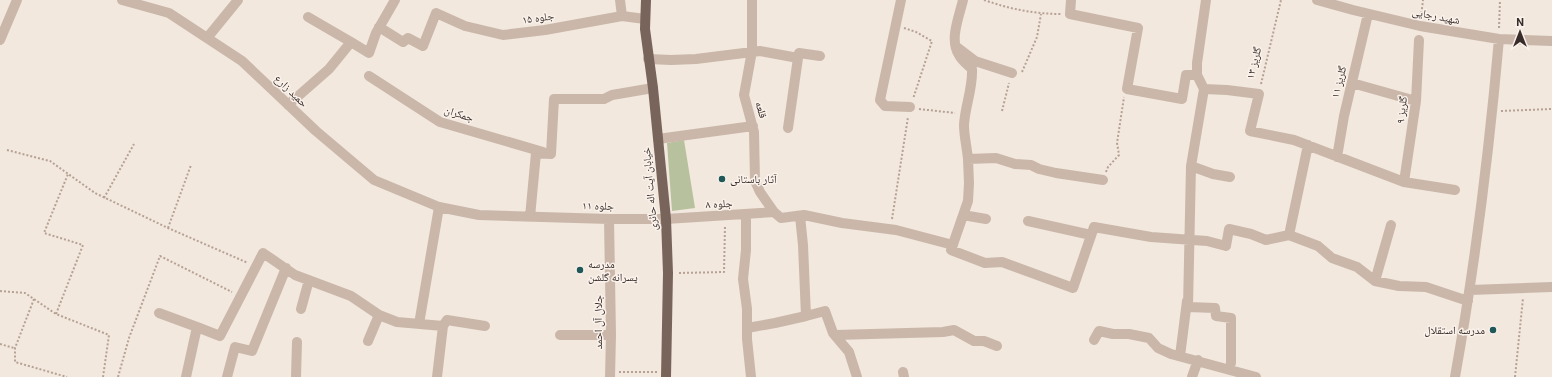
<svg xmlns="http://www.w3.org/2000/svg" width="1552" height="377" font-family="Roboto,'Noto Naskh Arabic',sans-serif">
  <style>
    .green { fill: #b7c19e }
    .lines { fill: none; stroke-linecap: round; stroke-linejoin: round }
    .path { stroke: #b6a194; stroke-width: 2; stroke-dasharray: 2 2; stroke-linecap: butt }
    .minor { stroke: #cab7aa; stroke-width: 10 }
    .major { stroke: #79645b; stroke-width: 10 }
    .poi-dot { fill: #205758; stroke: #faf2eb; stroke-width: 1.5 }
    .labels { text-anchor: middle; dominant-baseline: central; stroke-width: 3; stroke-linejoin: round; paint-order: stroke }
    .street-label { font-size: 11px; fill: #382d2a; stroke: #faf2eb }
    .poi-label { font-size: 11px; fill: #382d2a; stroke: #faf2eb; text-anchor: start }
  </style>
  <rect width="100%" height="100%" fill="#f2e8de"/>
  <path class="green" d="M684,140L695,208L672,211L667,143Z"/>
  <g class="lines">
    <path class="path" d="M984,0C1010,9 1034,14 1061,14
      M1421,17L1423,0
      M904,28L916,32L932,41L913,99
      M1499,28L1500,0
      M1022,72L1037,37L1041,14
      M1261,84L1281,0
      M919,109L955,113
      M1002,111L1009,83
      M1501,111L1552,109
      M7,150L50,161L95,193L168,228L248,263
      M1106,172L1108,167L1119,155L1117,143L1124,97
      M104,198L134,144
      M892,219L908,117
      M168,228L191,165
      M679,273L724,272L725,226
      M0,291L25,293L56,314L109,335L103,377
      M34,299L15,348V362L67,377
      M56,314L83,245L44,233L68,174
      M0,344L14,348
      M619,372H657
      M118,377L129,338L160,256L232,292
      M1515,377L1523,298"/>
    <path class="minor" d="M122,0L169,13L242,61L316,131L374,180L439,207
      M620,0L622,16
      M752,0V51L744,95L754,132L755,181L760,192L774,212L781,218L804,215L842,223L896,230L953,245
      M901,0L880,100L885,106L910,107
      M963,0C959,17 949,40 959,55C962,61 968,65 972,69C973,88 965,106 964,125C964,136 967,148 968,159L996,158L1015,164L1031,165L1039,169L1056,173L1103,180
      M1071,0L1070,14L1138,28L1127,89L1182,99L1186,75H1197
      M1317,0L1353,10L1420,26L1499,39L1552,41
      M308,17L351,42
      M379,27L403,42L408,38L423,46L436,13L465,26L503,35L545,30L622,16L645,19
      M207,38L238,0
      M0,40L17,0
      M958,48L975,61L1012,73
      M648,59L671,60L696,59L760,51L798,58L799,53L820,56
      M369,76L440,122L543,152
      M1352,83L1416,101
      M1204,89L1197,75V63L1206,0
      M288,105L329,69L351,42L369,53L376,33L395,0
      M788,128L798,58
      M658,139L753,126
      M1337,157L1344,116L1368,14
      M968,159L969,183L968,201L951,250L985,263L1002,262L1073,288L1094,227L1151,237L1207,241L1226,246L1229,229L1251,234L1266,240L1289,235L1318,246L1332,258L1357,267L1375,281L1399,286L1426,287L1468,301
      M1191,166L1213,174L1230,177
      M1404,182L1416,101L1419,40
      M746,214V250L743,279L747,309V339L751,377
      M963,215L986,219
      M530,217L536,153L551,154L554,99H604L612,95L653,88
      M609,219L611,335L610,377
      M1028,221L1091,235
      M1289,235L1308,145
      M1375,281L1391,225
      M1470,290L1552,287
      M301,309L309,280
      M159,313L197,327
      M806,316L825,311L833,333L849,352L857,377
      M419,324L439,207L479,215L609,219H666L774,212
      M747,328L775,323L806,316L803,245L800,216
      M560,335H611
      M835,335L943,332L954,330L974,341H984L997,346
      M1094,340L1099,331L1113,334H1129L1149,338L1158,348L1171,354L1256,377
      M368,341L379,315
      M1180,356L1187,301
      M1231,363V318L1216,316L1215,308L1188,307L1191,166L1204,89L1227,90L1259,94L1250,131L1294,140L1404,182L1455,190
      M903,372L904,377
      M186,377L197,327L220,336L263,253L295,275L351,296L379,315L397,322L443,326L447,320L485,326
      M227,377L235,347L252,351L286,268
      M296,377L297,342
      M437,377L443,326
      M1192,377L1198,360
      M1455,377C1475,265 1489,153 1499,39"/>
    <path class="major" d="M646,0L645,29L653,88L666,219L668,273L666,377"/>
  </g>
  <g class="poi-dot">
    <circle cx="722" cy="179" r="4"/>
    <circle cx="580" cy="270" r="4"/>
    <circle cx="1493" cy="330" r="4"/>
  </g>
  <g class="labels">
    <g class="street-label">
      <text transform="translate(1436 16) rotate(11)">شهید رجایی</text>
      <text transform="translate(538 18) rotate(-8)">جلوه ۱۵</text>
      <text transform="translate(1254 63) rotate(-76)">گلریز ۱۳</text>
      <text transform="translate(1339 82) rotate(-76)">گلریز ۱۱</text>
      <text transform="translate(291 91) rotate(44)">حمید زارع</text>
      <text transform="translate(761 110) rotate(74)">قلعه</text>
      <text transform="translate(1402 110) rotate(-84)">گلریز ۹</text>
      <text transform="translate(459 114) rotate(18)">جمکران</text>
      <text transform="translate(650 189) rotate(-95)">خیابان آیت اله حائری</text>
      <text transform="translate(719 204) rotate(-3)">جلوه ۸</text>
      <text transform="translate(598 206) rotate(1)">جلوه ۱۱</text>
      <text transform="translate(598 322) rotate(-90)">جلال آل احمد</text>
    </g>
    <g class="poi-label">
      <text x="730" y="179">آثار باستانی</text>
      <text x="588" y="264">مدرسه<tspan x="588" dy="13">پسرانه گلشن</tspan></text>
      <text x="1485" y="330" text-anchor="end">مدرسه استقلال</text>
    </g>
  </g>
  <g transform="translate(1520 32)" stroke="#faf2eb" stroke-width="3" paint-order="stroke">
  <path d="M0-3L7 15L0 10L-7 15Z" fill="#382d2a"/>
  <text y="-6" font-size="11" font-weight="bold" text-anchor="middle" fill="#382d2a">N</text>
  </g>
</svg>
